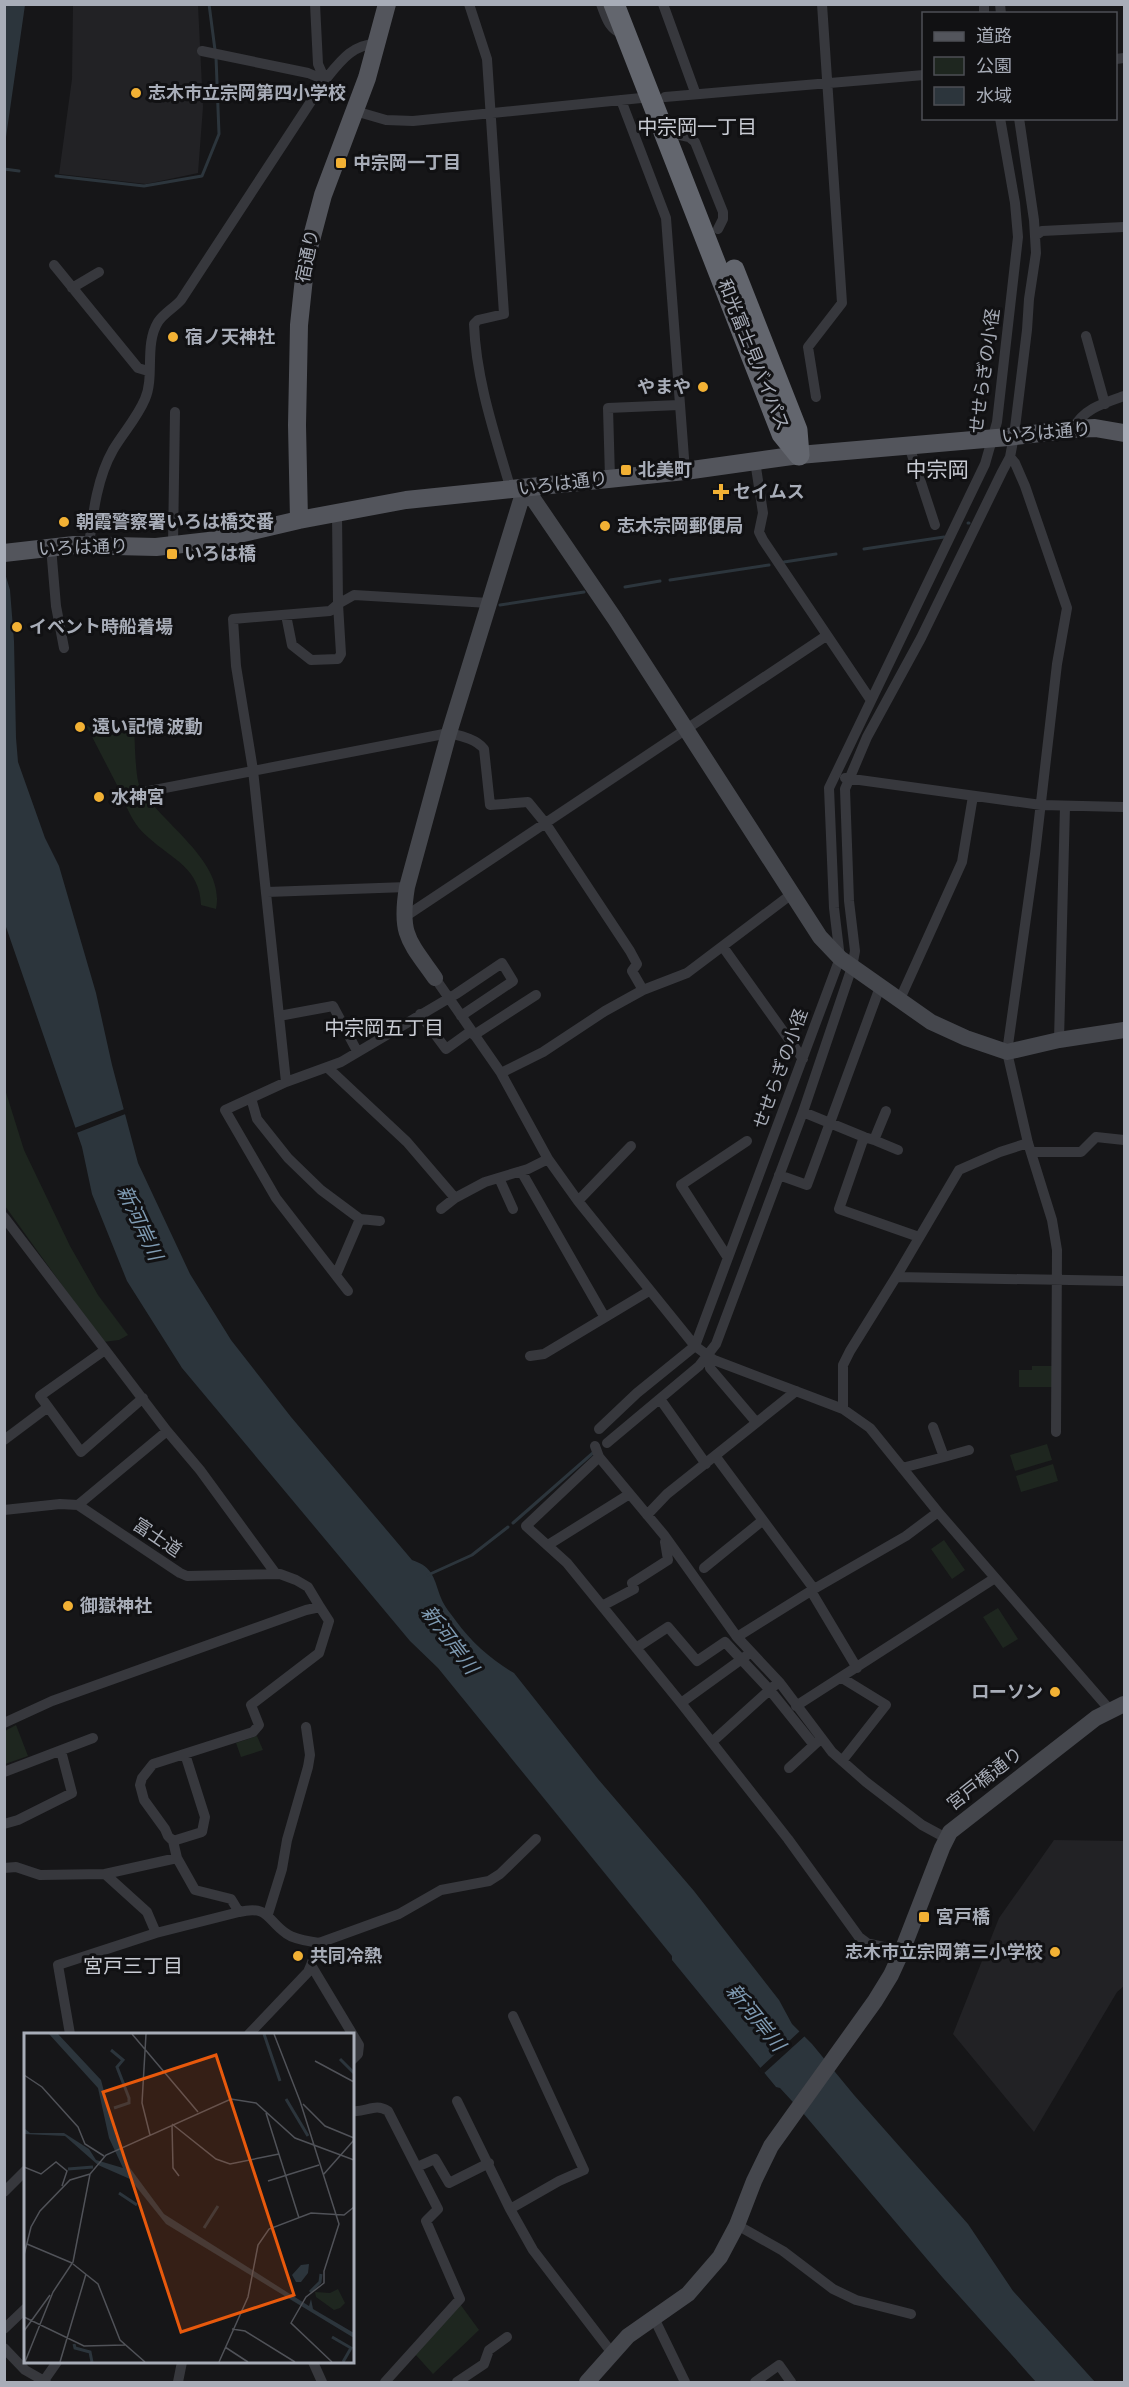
<svg xmlns="http://www.w3.org/2000/svg" width="1129" height="2387" font-family="'Sofia Sans Condensed','Noto Sans JP',sans-serif">
  <style>
    .built { fill: #222225 }
    .green { fill: #1e261f }
    .water { fill: #2c353c }
    .pier { fill: #161618 }
    .lines { fill: none; stroke-linecap: round; stroke-linejoin: round }
    .stream { stroke: #2c353c; stroke-width: 3 }
    .street { stroke: #37383d; stroke-width: 10 }
    .secondary { stroke: #45474d; stroke-width: 16 }
    .primary { stroke: #53555c; stroke-width: 18 }
    .highway { stroke: #63666e; stroke-width: 21 }
    .poi-dot { fill: #f2b134; stroke: #111113; stroke-width: 2 }
    .labels { text-anchor: middle; dominant-baseline: central; stroke-width: 6; stroke-linejoin: round; paint-order: stroke }
    .poi-label { font-size: 18px; font-weight: bold; fill: #a8adb8; stroke: #111113; text-anchor: start }
    .street-label { font-size: 18px; fill: #a8adb8; stroke: #111113 }
    .neighbourhood-label { font-size: 20px; fill: #c9ccd4; stroke: #111113 }
    .water-label { font-size: 20px; font-style: italic; fill: #7f9bb3; stroke: #111113 }
    .quarter-label { font-size: 21px; fill: #c9ccd4; stroke: #111113 }
    .inset-river { fill: none; stroke: #2c353c; stroke-width: 3 }
    .inset-road { fill: none; stroke: #505258; stroke-width: 1.5 }
    .view { fill: #e8590c; fill-opacity: 0.15; stroke: #e8590c; stroke-width: 3 }
    .inset-edge { fill: none; stroke: #a8adb8; stroke-width: 3 }
  </style>
  <rect width="100%" height="100%" fill="#161618"/>
  <path class="built" d="M73,5H198L203,107L198,173L146,184L59,174L72,79Z
    M1054,1840L1124,1841V1986L1117,1992L1034,2132L953,2034L999,1918Z"/>
  <path class="green" d="M86,725L91,728L134,727C135,739 135,778 140,787C161,824 226,861 216,909L201,905C200,868 172,859 149,838C139,830 132,819 127,808C123,801 119,795 118,787Z
    M4,1086L24,1150L70,1246L98,1295L128,1335L119,1340L103,1342L5,1206Z
    M1032,1366H1052V1387H1019V1370H1032Z
    M1047,1444L1052,1460L1015,1471L1010,1455Z
    M1053,1464L1058,1481L1021,1492L1016,1476Z
    M944,1540L965,1570L952,1579L931,1549Z
    M998,1608L1018,1639L1003,1648L983,1617Z
    M16,1725L28,1756L5,1764V1731Z
    M257,1736L263,1750L241,1757L236,1743Z
    M460,2304L479,2330L433,2374L415,2354Z"/>
  <path class="water" d="M5,4L25,5L5,144L4,5Z
    M4,570L10,590L14,641L16,738L18,762L45,838L59,866L96,993L112,1065L138,1163L190,1274L231,1340L291,1417L412,1560C434,1567 434,1580 441,1598C444,1606 451,1614 456,1621C471,1642 493,1661 514,1673L598,1779L694,1891L779,2000L792,2024L812,2044L854,2095L968,2224L1013,2291L1095,2382H1036L943,2278L803,2113L780,2088L776,2087L672,1960V1956L438,1668L410,1641L182,1368L127,1281L92,1194L82,1147L5,924Z"/>
  <path class="pier" d="M127,1108L128,1113L74,1134L72,1129Z
    M801,2030L806,2035L762,2075L758,2070Z"/>
  <g class="lines">
    <path class="stream" d="M209,4L215,50
      M4,169L19,171
      M56,176L144,186L202,176L219,134L216,57
      M968,523H969
      M864,549L944,537
      M784,562L836,554
      M670,580L769,565
      M625,587L660,581
      M500,605L584,592
      M513,1523L594,1452
      M428,1575L472,1555L508,1527"/>
    <path class="street" d="M315,4L318,64L325,80
      M469,4L487,59L504,314L478,320L474,324C476,380 495,435 511,490
      M601,4C606,17 609,30 623,34
      M663,4L695,92
      M984,4V14
      M1000,4L1001,14
      M202,51L308,73L325,80
      M1116,59L1124,58
      M665,97L924,75
      M621,100L666,218L685,471
      M355,111L386,120L413,121L651,97
      M680,135L689,137L695,142L723,212V219L718,229
      M1035,236L1042,231L1124,227
      M54,265L138,368L148,371
      M72,288L99,272
      M1086,336L1105,404
      M816,397L808,347L842,303L822,4
      M1073,429C1083,409 1104,403 1124,396
      M909,446L935,525
      M1010,457L1015,463L1025,486L1067,608L1057,664L1035,854L1007,1052L1028,1143L1052,1220L1057,1250L1056,1432
      M755,461L763,513L759,532L763,540L870,699
      M610,478L608,408L679,405
      M89,545C93,513 97,478 113,450C123,433 137,418 145,399C155,376 144,345 158,322C164,313 174,308 181,300L325,80C339,63 353,43 377,44
      M173,545L175,412
      M51,547L56,606L64,648
      M286,615L292,645L311,660L338,659L341,654L338,604L337,514
      M845,778L1041,805L1124,807
      M144,792L449,733C461,736 476,739 484,749L490,805L528,802L546,824L630,951L637,964L632,971L643,990
      M267,892L407,887
      M403,918L826,636
      M723,947L803,1059
      M435,978L501,1073L548,1159L578,1201L695,1346L714,1360L843,1409L870,1428L938,1512L1110,1710
      M900,999L962,862L973,796
      M420,1014L446,1049L471,1031
      M279,1016L333,1006L357,1051
      M474,1035L536,995
      M1059,1040L1065,806
      M328,1068L407,1142L455,1198L485,1182L528,1169L548,1159
      M501,1073L543,1052L605,1011L643,990L687,973L793,893
      M286,1082L253,770L236,666L233,619L330,611L338,604L354,595L489,603
      M251,1098L257,1119L288,1158L321,1190L360,1219L380,1221
      M803,1112L864,1137L839,1209L919,1237
      M864,1137L874,1140L886,1111
      M874,1140L898,1150
      M1031,1152H1081L1096,1137L1124,1140
      M521,1171L604,1316
      M779,1175L807,1185L880,987
      M499,1178L513,1209
      M578,1201L631,1146
      M441,1209L455,1198
      M4,1217L167,1431L200,1470L276,1574
      M728,1258L681,1185L747,1141
      M336,1275L360,1219
      M896,1277L1124,1281
      M348,1291L276,1198L225,1110L286,1082L341,1062L456,994L502,963L513,981L461,1016
      M105,1350L40,1396L81,1452L143,1398
      M530,1356L544,1354L649,1291
      M709,1356L710,1368L756,1422
      M660,1399L706,1464
      M843,1409V1365L850,1351L896,1277L959,1170L1000,1152L1028,1143
      M933,1427L944,1457L969,1450
      M599,1429L637,1393L695,1346L840,958L834,908L829,788L985,464L997,422L1018,237L1015,203L1000,118
      M4,1440L48,1407
      M607,1443L699,1366L716,1344L803,1112L852,967L855,951L849,901L845,789L867,737L921,638L1002,472L1010,457L1014,436L1027,330L1029,299L1036,253L1034,220L1019,118
      M595,1446L599,1457L664,1535L737,1637L780,1683L832,1752L866,1782L922,1825L946,1838
      M599,1457L526,1526L567,1563L681,1703L788,1839L859,1937L867,1943L902,1951
      M716,1457L814,1589
      M902,1468L944,1457
      M78,1505L167,1431
      M4,1510L60,1504L78,1505L180,1573L187,1576L280,1574L296,1580L308,1587L320,1607
      M647,1515L667,1494L796,1391
      M548,1545L628,1495
      M704,1568L762,1521
      M811,1591L857,1668
      M602,1606L634,1589L632,1583L668,1560L665,1542
      M737,1637L814,1589L906,1536L938,1512
      M636,1648L668,1627L697,1661L725,1642L769,1689L814,1745L821,1739
      M842,1678L886,1705L842,1761
      M681,1703L746,1656
      M796,1706L995,1578
      M4,1723L52,1701L306,1610L320,1607L329,1621L319,1653L251,1705L259,1725L253,1732L153,1764L142,1778L140,1785L144,1800L165,1829L168,1836L173,1841L177,1858L195,1890L231,1899L239,1912C270,1905 266,1920 287,1934C295,1940 310,1941 319,1943
      M712,1742L774,1686
      M789,1768L814,1745
      M4,1772L93,1738
      M4,1824L18,1820L72,1793L61,1751
      M173,1841L202,1832L205,1817L185,1754
      M4,1868L16,1867L40,1875L105,1874L147,1912L156,1933
      M105,1874L177,1858
      M268,1914L282,1869L287,1840L308,1767L310,1755L306,1727
      M311,1965L319,1943L399,1914L441,1890L489,1881L500,1874L536,1839
      M513,2016L584,2170L559,2181L510,2209L533,2250L612,2353
      M70,2034L58,1965L156,1933L239,1912
      M249,2034L308,1972L311,1965L359,2045L358,2054L352,2060
      M457,2101L510,2209
      M352,2111C366,2113 375,2102 388,2111L438,2209L426,2221L460,2299L385,2382
      M417,2167L435,2159L449,2183L489,2163
      M4,2192L26,2170
      M737,2225L783,2251L833,2289L856,2300L911,2314
      M654,2318L685,2382
      M4,2329L26,2308
      M4,2348L25,2370L46,2382
      M313,2362L322,2382
      M43,2382L57,2362
      M178,2382L182,2362
      M457,2382L484,2364L489,2350L507,2337
      M755,2382L779,2365L791,2382"/>
    <path class="secondary" d="M525,487L615,619L820,937L840,958L931,1022L966,1038L1007,1052L1059,1040L1124,1030
      M435,978C409,941 399,935 407,887L449,733L525,487
      M587,2382L628,2336L688,2294L720,2257L737,2225L754,2181L771,2146L875,2001L891,1975L902,1951L942,1848L950,1832L1096,1718L1124,1704"/>
    <path class="primary" d="M299,520L297,425L299,325L306,259L323,195L367,78L387,4
      M4,553L74,545L156,547L209,541L299,520L406,500L685,471L799,455L1008,437L1073,429L1095,428L1124,433"/>
    <path class="highway" d="M614,4L782,434L799,455
      M734,270L797,430L799,455"/>
  </g>
  <g class="poi-dot">
    <circle cx="136" cy="93" r="6"/>
    <rect x="335" y="157" width="12" height="12" rx="3"/>
    <circle cx="173" cy="337" r="6"/>
    <circle cx="703" cy="387" r="6"/>
    <rect x="620" y="464" width="12" height="12" rx="3"/>
    <path d="M718 483h6v6h6v6h-6v6h-6v-6h-6v-6h6z"/>
    <circle cx="64" cy="522" r="6"/>
    <circle cx="605" cy="526" r="6"/>
    <rect x="166" y="548" width="12" height="12" rx="3"/>
    <circle cx="17" cy="627" r="6"/>
    <circle cx="80" cy="727" r="6"/>
    <circle cx="99" cy="797" r="6"/>
    <circle cx="68" cy="1606" r="6"/>
    <circle cx="1055" cy="1692" r="6"/>
    <rect x="918" y="1911" width="12" height="12" rx="3"/>
    <circle cx="1055" cy="1952" r="6"/>
    <circle cx="298" cy="1956" r="6"/>
  </g>
  <g class="labels">
    <g class="poi-label">
      <text x="148" y="93">志木市立宗岡第四小学校</text>
      <text x="353" y="163">中宗岡一丁目</text>
      <text x="185" y="337">宿ノ天神社</text>
      <text x="691" y="387" text-anchor="end">やまや</text>
      <text x="638" y="470">北美町</text>
      <text x="733" y="492">セイムス</text>
      <text x="76" y="522">朝霞警察署いろは橋交番</text>
      <text x="617" y="526">志木宗岡郵便局</text>
      <text x="184" y="554">いろは橋</text>
      <text x="29" y="627">イベント時船着場</text>
      <text x="92" y="727">遠い記憶 波動</text>
      <text x="111" y="797">水神宮</text>
      <text x="80" y="1606">御嶽神社</text>
      <text x="1043" y="1692" text-anchor="end">ローソン</text>
      <text x="936" y="1917">宮戸橋</text>
      <text x="1043" y="1952" text-anchor="end">志木市立宗岡第三小学校</text>
      <text x="310" y="1956">共同冷熱</text>
    </g>
    <g class="street-label">
      <text transform="translate(308 256) rotate(-79)">宿通り</text>
      <text transform="translate(753 355) rotate(68)">和光富士見バイパス</text>
      <text transform="translate(985 371) rotate(-82)">せせらぎの小径</text>
      <text transform="translate(1046 433) rotate(-5)">いろは通り</text>
      <text transform="translate(563 484) rotate(-7)">いろは通り</text>
      <text transform="translate(83 548) rotate(-2)">いろは通り</text>
      <text transform="translate(781 1069) rotate(-70)">せせらぎの小径</text>
      <text transform="translate(157 1538) rotate(34)">富士道</text>
      <text transform="translate(985 1779) rotate(-38)">宮戸橋通り</text>
    </g>
    <g class="neighbourhood-label">
      <text x="697" y="128">中宗岡一丁目</text>
      <text x="384" y="1029">中宗岡五丁目</text>
      <text x="133" y="1967">宮戸三丁目</text>
    </g>
    <g class="water-label">
      <text transform="translate(139 1223) rotate(65)">新河岸川</text>
      <text transform="translate(449 1640) rotate(53)">新河岸川</text>
      <text transform="translate(755 2018) rotate(51)">新河岸川</text>
    </g>
    <g class="quarter-label">
      <text x="937" y="470">中宗岡</text>
    </g>
  </g>
  <g transform="translate(24 2033)">
    <rect width="330" height="330" fill="#161618"/>
    <path d="M314,256L321,270L316,275L310,277L292,264L291,259L306,260Z" fill="#1e261f"/>
    <path d="M25,1H34L77,47L92,104L106,135L140,181L285,273L287,266L289,276L330,300V305L142,191L106,146L74,132L41,103L0,101V95L6,100H40L65,116L72,127L99,135L85,105L74,55ZM277,232L285,231L284,240L277,249H272L268,242Z" fill="#2c353c"/>
    <path class="inset-river" d="M240,1L256,48M87,17L99,27L93,34L105,65V70L90,75M316,26L330,40M262,66L284,103M44,136L69,134M95,160L113,172M180,195L194,173M286,259L296,249L297,241M308,304L327,315L319,329M50,311L51,315L66,319L68,329"/>
    <path class="inset-road" d="M108,1L174,79M122,1L118,70L126,102M250,1L276,68L315,191L300,238V250L282,264L267,290L308,329M291,28L330,49M0,42L18,54L54,94L61,111L80,123M279,71L301,93L330,105M242,80L275,185M148,91L192,126L206,131L255,121M148,92L149,135L155,143M0,134L17,141L32,129L43,138L38,153M299,142L330,107M244,148L295,132M3,211L48,230M0,222L7,194L16,178L46,147L66,141M49,231L74,251L96,307L121,329M0,284L60,313L101,312M208,296L221,298L271,329M0,298L26,262M201,314L224,329M1,329L29,259L49,229L66,141L82,122L207,66L232,70L271,105L330,127M36,329L62,241M195,329L224,264L234,212L245,196L287,180L320,182L330,174"/>
    <path class="view" d="M192,22L270,262L157,299L79,59Z"/>
    <rect width="330" height="330" class="inset-edge"/>
  </g>
  <rect width="1129" height="2387" fill="none" stroke="#a8adb8" stroke-width="12"/>
  <rect x="922" y="12" width="195" height="108" fill="#111113" stroke="#4d4f55" stroke-width="1.5"/>
  <rect x="934" y="32" width="30" height="9" fill="#53555c" stroke="#4d4f55" stroke-width="1.5"/>
  <text x="976" y="42" font-size="18" fill="#a8adb8">道路</text>
  <rect x="934" y="57" width="30" height="18" fill="#1e261f" stroke="#4d4f55" stroke-width="1.5"/>
  <text x="976" y="72" font-size="18" fill="#a8adb8">公園</text>
  <rect x="934" y="87" width="30" height="18" fill="#2c353c" stroke="#4d4f55" stroke-width="1.5"/>
  <text x="976" y="102" font-size="18" fill="#a8adb8">水域</text>
</svg>
